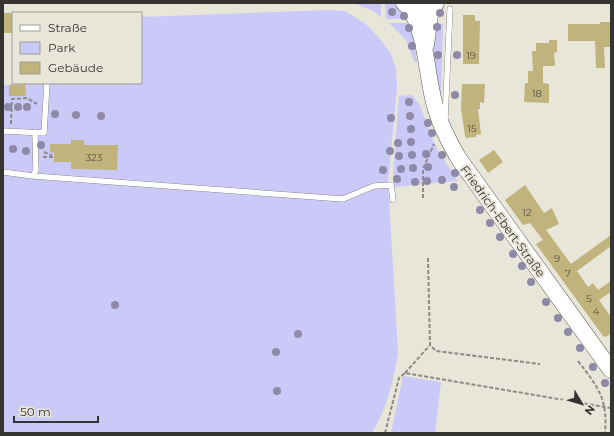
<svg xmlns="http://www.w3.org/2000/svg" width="614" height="436" font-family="Montserrat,sans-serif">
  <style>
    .green { fill: #cac9f8 }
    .building { fill: #c0b37c }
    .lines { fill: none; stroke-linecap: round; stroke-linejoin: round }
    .service-casing { stroke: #5e5b51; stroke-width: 6 }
    .secondary-casing { stroke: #5e5b51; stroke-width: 17 }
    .primary-casing { stroke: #5e5b51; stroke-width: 19 }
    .path { stroke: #8d8b83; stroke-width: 2; stroke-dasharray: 4 2; stroke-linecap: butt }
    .service { stroke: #fff; stroke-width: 5.5 }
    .secondary { stroke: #fff; stroke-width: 16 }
    .primary { stroke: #fff; stroke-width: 18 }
    .tree { fill: #8e89a7 }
    .labels { text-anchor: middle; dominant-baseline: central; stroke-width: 4; stroke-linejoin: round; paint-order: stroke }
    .number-label { font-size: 10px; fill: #585443 }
    .street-label { font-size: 12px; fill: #353430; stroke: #e8e5d9 }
  </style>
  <rect width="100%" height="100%" fill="#e8e5d9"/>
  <path class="green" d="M354,3H381V17L373,11Z
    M385,3H396L410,19H386Z
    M326,10L345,11L366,24L380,39L391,54L396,69L397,88L388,182L398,352C394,380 387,408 372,433H3V85L32,83H141V17Z
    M389,23H412L417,62L415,63L406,40Z
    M432,23L443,24L441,94H439L434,59Z
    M412,95L419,104L437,149L458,181L394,187L393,174L399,96Z
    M403,376L441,382L435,433H391Z"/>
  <path class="building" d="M3,13H13V33H3Z
    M463,15H475V21H480L479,64H463Z
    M600,22H611V47H604L605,68H596L595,41H568V24H600Z
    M549,40H557V52L554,53L555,66H543V83L549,84V103L524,102L525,83H528V71H533L532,51H536V43H549Z
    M25,84L26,96H9V85Z
    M462,84H485L484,103L480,102V109H478L481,134L476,135V137L466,138L465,136L461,108Z
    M71,140H84V145H118L117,170L71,169V162H54V153L50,152V144H71Z
    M494,150L503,162L488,173L479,160Z
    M525,185L544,213L552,208L559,224L546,230L571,264L611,235V246L577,271L588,287L593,283L598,290L611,281V292L599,300L611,317V333L606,337L603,336L536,244L543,240L530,223L523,225L505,200Z"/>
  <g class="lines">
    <g class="service-casing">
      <path id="service" d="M445,120L450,9
        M3,131L44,133L47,83
        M3,172L33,176L343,199L374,186L391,185L393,200
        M33,176L36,170L35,132"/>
    </g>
    <g class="secondary-casing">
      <path id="secondary" d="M408,6C427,32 426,75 435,106C440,125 449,142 459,159L611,370
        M426,45L430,15L435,4"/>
    </g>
    <g class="primary-casing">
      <path id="primary" d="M405,3C415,11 426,10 435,3"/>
    </g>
    <path class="path" d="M11,124L12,99L27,98L37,104
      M44,152L51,155V157
      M43,157H54
      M423,198V169L434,144
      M428,258L430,345L436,351L540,364
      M578,361C598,387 608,399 605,433
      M405,373L430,345
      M385,433L399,378L405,373L611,408"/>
    <use href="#service" class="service"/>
    <use href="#secondary" class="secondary"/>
    <use href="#primary" class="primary"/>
  </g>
  <g class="tree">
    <circle cx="392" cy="12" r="4"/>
    <circle cx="440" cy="13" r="4"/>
    <circle cx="404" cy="16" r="4"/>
    <circle cx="437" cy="27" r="4"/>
    <circle cx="409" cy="28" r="4"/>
    <circle cx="412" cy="46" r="4"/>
    <circle cx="438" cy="55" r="4"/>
    <circle cx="457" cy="55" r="4"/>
    <circle cx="455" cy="95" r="4"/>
    <circle cx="409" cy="102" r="4"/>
    <circle cx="8" cy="107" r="4"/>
    <circle cx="18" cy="107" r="4"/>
    <circle cx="27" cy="107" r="4"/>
    <circle cx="55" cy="114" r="4"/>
    <circle cx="76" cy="115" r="4"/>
    <circle cx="101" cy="116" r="4"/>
    <circle cx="410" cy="116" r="4"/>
    <circle cx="391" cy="118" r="4"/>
    <circle cx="428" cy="123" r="4"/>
    <circle cx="411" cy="129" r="4"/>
    <circle cx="432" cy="133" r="4"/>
    <circle cx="411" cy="142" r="4"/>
    <circle cx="398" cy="143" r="4"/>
    <circle cx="41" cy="145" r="4"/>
    <circle cx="13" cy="149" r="4"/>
    <circle cx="26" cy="151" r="4"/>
    <circle cx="390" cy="151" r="4"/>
    <circle cx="426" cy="154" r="4"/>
    <circle cx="412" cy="155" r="4"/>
    <circle cx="442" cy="155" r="4"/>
    <circle cx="399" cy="156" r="4"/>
    <circle cx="428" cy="167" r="4"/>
    <circle cx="413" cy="168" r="4"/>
    <circle cx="401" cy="169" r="4"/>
    <circle cx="383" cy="170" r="4"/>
    <circle cx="455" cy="173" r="4"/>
    <circle cx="397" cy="179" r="4"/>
    <circle cx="442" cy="180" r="4"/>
    <circle cx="427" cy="181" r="4"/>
    <circle cx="415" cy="182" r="4"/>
    <circle cx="454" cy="187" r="4"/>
    <circle cx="480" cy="210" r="4"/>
    <circle cx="490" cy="223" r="4"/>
    <circle cx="500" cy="237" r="4"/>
    <circle cx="513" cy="254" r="4"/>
    <circle cx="522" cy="266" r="4"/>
    <circle cx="531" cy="282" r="4"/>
    <circle cx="546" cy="302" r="4"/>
    <circle cx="115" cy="305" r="4"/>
    <circle cx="558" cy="318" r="4"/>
    <circle cx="568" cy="332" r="4"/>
    <circle cx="298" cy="334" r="4"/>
    <circle cx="580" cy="348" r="4"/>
    <circle cx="276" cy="352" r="4"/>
    <circle cx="593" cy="367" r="4"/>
    <circle cx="605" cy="383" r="4"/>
    <circle cx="277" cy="391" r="4"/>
  </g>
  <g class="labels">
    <g class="number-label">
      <text x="471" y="55">19</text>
      <text x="537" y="93">18</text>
      <text x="472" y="128">15</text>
      <text x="94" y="157">323</text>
      <text x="527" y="212">12</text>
      <text x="557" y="258">9</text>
      <text x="568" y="273">7</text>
      <text x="589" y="298">5</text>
      <text x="596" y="311">4</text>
    </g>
    <g class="street-label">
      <text transform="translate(503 221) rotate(54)">Friedrich-Ebert-Straße</text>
    </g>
  </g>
  <rect width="614" height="436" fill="none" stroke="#353430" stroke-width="8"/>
  <rect x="12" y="12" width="130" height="72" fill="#e8e5d9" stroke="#a09e95"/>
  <rect x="20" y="25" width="20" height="6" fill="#ffffff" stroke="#a09e95"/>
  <text x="48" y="32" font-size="12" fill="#353430">Straße</text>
  <rect x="20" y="42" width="20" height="12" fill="#cac9f8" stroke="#a09e95"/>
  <text x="48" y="52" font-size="12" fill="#353430">Park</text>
  <rect x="20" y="62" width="20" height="12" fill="#c0b37c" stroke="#a09e95"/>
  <text x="48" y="72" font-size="12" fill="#353430">Gebäude</text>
  <g transform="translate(582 404) rotate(128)" stroke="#e8e5d9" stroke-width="3" paint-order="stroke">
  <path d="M0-3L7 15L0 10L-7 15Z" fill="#353430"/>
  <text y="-6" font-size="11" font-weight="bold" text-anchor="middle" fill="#353430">N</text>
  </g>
  <path d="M14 416v6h84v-6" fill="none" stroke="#353430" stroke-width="2"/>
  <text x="20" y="416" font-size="12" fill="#353430" stroke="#e8e5d9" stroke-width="3" paint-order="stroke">50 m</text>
</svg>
